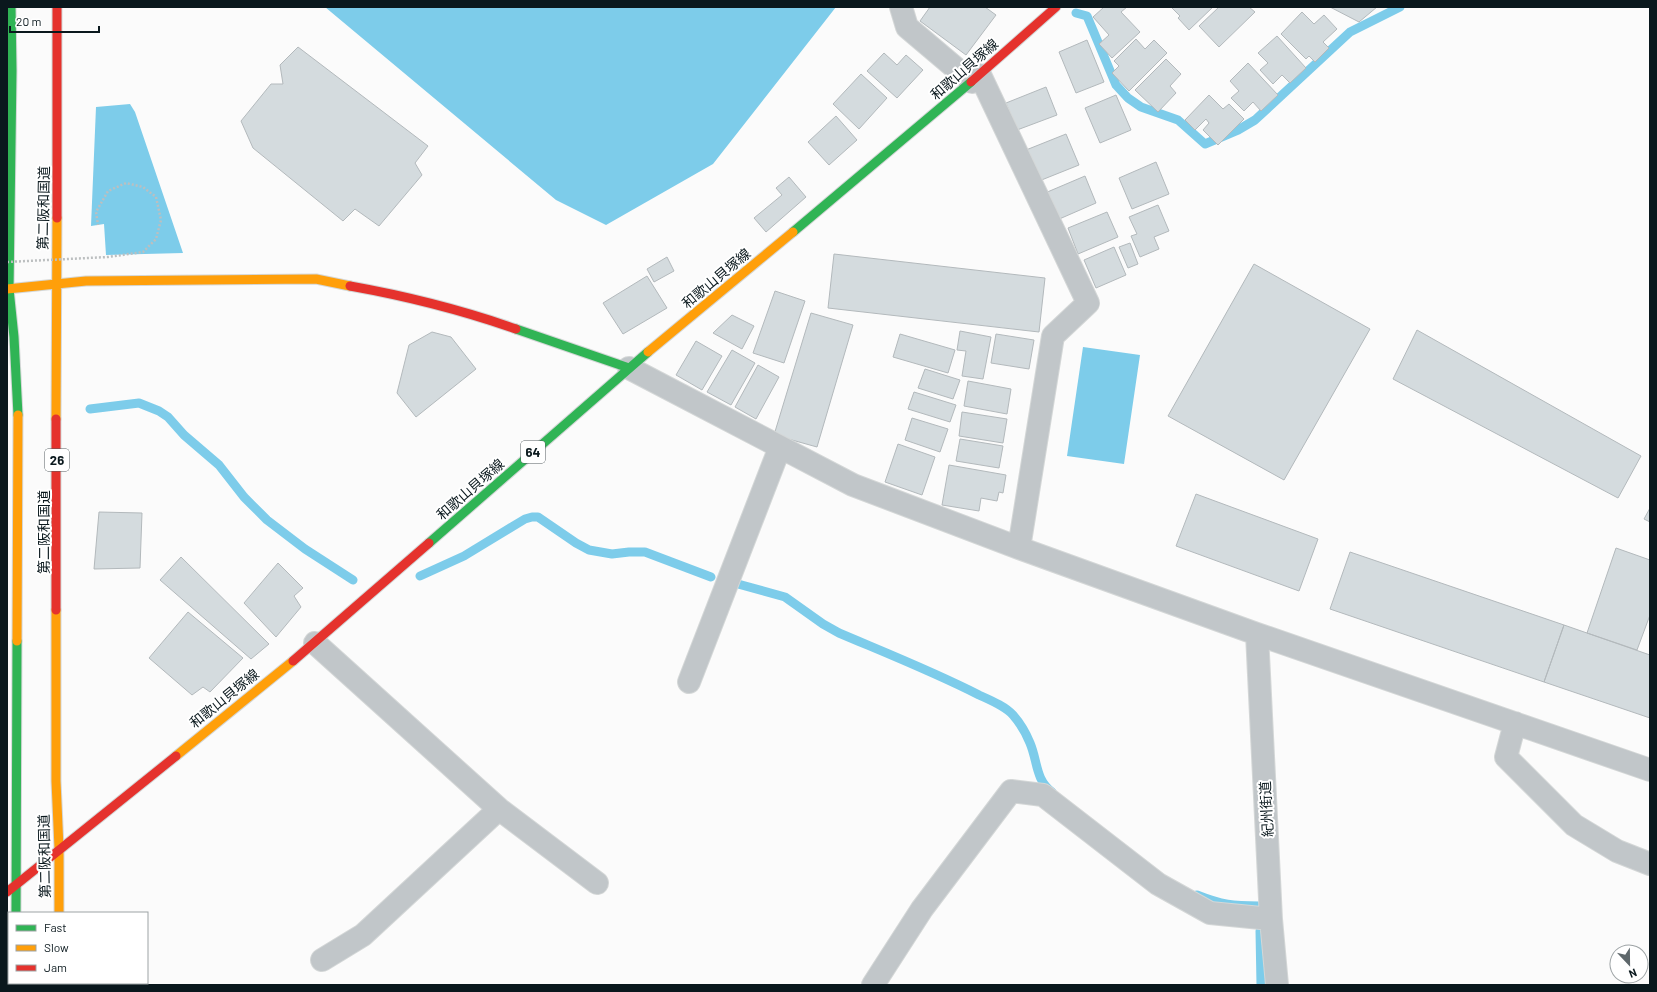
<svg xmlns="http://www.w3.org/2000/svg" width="1657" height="992" font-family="Barlow,'Noto Sans JP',sans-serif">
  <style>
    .water { fill: #7dccea }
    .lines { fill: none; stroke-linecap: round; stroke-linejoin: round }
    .stream { stroke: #7dccea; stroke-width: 9 }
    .building { fill: #d4dbde; stroke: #b3b9bc }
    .street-casing { stroke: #d4d7d7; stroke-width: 24 }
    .fast-casing { stroke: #d4d7d7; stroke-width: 11 }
    .slow-casing { stroke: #d4d7d7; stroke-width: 11 }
    .jam-casing { stroke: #d4d7d7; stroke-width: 11 }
    .street { stroke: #c1c6c9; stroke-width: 22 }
    .fast { stroke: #30b455; stroke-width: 9 }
    .slow { stroke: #ff9f0a; stroke-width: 9 }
    .jam { stroke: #e5322d; stroke-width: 9 }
    .path-bridge { stroke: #bcbfc0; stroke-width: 2.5; stroke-dasharray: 2 2; stroke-linecap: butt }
    .labels { text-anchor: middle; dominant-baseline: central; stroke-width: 4; stroke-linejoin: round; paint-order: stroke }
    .shield { fill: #fff; stroke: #545d61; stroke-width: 1 }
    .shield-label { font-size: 13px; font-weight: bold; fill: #0a181d }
    .street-label { font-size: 14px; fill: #0a181d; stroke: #fff }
  </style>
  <rect width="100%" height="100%" fill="#fbfbfb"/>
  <path class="water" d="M325,7H836L713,164L606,225L556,200Z
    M130,104L135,112L183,253L106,255L104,224L91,226L96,107Z
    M1083,347L1140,355L1124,464L1067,456Z"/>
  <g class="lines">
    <path class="stream" d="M1076,13L1087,16L1116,85L1128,98L1141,107L1178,120L1205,144L1238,130L1255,120L1350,32L1400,7
      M90,409L139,403L159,411L168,417L184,435L219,465L244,497L267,520L305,549L353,580
      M420,576L464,556L525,519L532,517H538L576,543L589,550L612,554L629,552H645L711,577
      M738,584L785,597L823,624L839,633C886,653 934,672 979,695C990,700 1005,706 1013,715C1020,723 1026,733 1030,743C1038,762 1035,779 1052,792
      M1197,895C1222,905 1233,906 1259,906
      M1260,931L1261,985"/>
  </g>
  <path class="building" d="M930,7H985L996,15L966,55L920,21Z
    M1104,7H1127L1121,12L1140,32L1112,58L1099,44L1109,35L1093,17Z
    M1173,7H1213L1189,30L1178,18L1180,16L1172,8Z
    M1219,7H1249L1255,12L1219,47L1199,26Z
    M1330,7H1377L1359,22Z
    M1302,12L1314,24L1324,15L1337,29L1323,42L1329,48L1315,62L1309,56L1306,59L1281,34Z
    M1277,36L1306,68L1290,83L1282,75L1273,84L1260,70L1268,63L1258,53Z
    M1136,39L1145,49L1154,40L1167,53L1129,91L1112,73L1119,66L1114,61Z
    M1087,40L1104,82L1076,93L1059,52Z
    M298,47L428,146L415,163L422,175L379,226L355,209L343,221L253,148L241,121L271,84H283L280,65Z
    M884,53L897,65L906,55L923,70L897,98L867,71Z
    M1166,59L1181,74L1170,86L1176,93L1158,112L1135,90Z
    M1248,63L1278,95L1261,111L1253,102L1244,111L1231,98L1239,91L1230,81Z
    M861,74L887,98L859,129L833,104Z
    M1046,87L1057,115L1017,130L1006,103Z
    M1116,95L1131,130L1100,143L1085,108Z
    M1209,95L1223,109L1229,104L1244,119L1218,145L1203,130L1209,123L1206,119L1195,130L1185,120Z
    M836,116L857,140L829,165L808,142Z
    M1066,134L1079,165L1039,181L1026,150Z
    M1156,162L1169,194L1132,209L1119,178Z
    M1085,176L1096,203L1057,220L1045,193Z
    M789,177L806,197L766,232L754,218L782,195L776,188Z
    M1158,205L1169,231L1154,237L1159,249L1140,257L1131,236L1137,234L1129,217Z
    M1107,212L1118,237L1078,254L1068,228Z
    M1130,243L1138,264L1128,268L1119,247Z
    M1114,247L1126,275L1096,288L1084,260Z
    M834,254L1045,278L1039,332L828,308Z
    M667,257L674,271L654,282L647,269Z
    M1254,264L1370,329L1284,480L1168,416Z
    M647,276L667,308L623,334L603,303Z
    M775,291L805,301L784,363L753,353Z
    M811,313L853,325L817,447L774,435Z
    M732,315L754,326L742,349L713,333Z
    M1417,330L1641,456L1618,498L1393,379Z
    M960,331L991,337L983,379L962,376L966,351L957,350Z
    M432,332L451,337L476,369L416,417L397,393L409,345Z
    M900,334L955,350L948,373L893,357Z
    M996,334L1034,340L1029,369L991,363Z
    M696,341L722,356L702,390L676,375Z
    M732,350L755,363L731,405L707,392Z
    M758,365L779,377L756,419L735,407Z
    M925,369L960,380L953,399L918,388Z
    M968,381L1011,389L1007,414L964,406Z
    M914,392L956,405L950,422L908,409Z
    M962,412L1007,419L1003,443L959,436Z
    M912,418L948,429L940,452L905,440Z
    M960,439L1003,446L999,468L956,461Z
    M898,444L935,457L922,495L885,482Z
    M949,465L1006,475L1003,493L999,492L997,501L981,498L979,511L942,505Z
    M1196,494L1318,539L1299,591L1176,546Z
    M1650,508V522L1644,519Z
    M99,512L142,513L140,568L94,569Z
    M1616,548L1650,560V615L1637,650L1587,633Z
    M1350,552L1564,625L1544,682L1330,609Z
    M181,557L269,644L251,659L160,580Z
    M278,563L303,588L294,596L301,607L276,637L244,603Z
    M188,612L243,658L210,692L203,687L192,695L149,658Z
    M1564,625L1650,655V718L1544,682Z"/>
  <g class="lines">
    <g class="street-casing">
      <path id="street" d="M901,7L907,27L972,82
        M980,75L1088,303L1053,336L1019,548
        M629,368L853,485L1019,548L1257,634L1650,770
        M1257,634L1271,919L1277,985
        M315,643L499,809L597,883
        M689,682L780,447
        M1515,723L1506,757L1574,825L1617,851L1650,864
        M322,960L363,935L499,809
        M873,985L922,909L1011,791L1043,795L1158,884L1210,913L1271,919"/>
    </g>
    <g class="fast-casing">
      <path id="fast" d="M11,7L12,71L9,289L14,337L18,415
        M793,232L971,82
        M516,329L629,368
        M429,543L648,352
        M16,913L17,641"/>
    </g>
    <g class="slow-casing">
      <path id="slow" d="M7,289L86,281L316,279L350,286
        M648,352L793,232
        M56,419L57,218
        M56,610V781L59,848V913
        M17,641L18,415
        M176,756L293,661
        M16,983V985"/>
    </g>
    <g class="jam-casing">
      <path id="jam" d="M971,82L1056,7
        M57,218V7
        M350,286C406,296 462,310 516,329
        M56,610V419
        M293,661L429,543
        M7,892L176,756
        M59,983V985"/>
    </g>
    <use href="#street" class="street"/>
    <use href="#fast" class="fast"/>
    <use href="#slow" class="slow"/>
    <use href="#jam" class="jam"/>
    <path class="path-bridge" d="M7,262L108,257L143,252L156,239L161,220L156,197L143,187L126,183L108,191L96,212L98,225"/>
  </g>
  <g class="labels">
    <g class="shield">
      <rect x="521" y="441" width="24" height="22" rx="3"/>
      <rect x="45" y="449" width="24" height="22" rx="3"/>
    </g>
    <g class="shield-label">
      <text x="533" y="452">64</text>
      <text x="57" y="460">26</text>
    </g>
    <g class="street-label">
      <text transform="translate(964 69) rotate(-41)">和歌山貝塚線</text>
      <text transform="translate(43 208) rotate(-89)">第二阪和国道</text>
      <text transform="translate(716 278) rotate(-40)">和歌山貝塚線</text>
      <text transform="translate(470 489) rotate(-41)">和歌山貝塚線</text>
      <text transform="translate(43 532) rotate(-90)">第二阪和国道</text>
      <text transform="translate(224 698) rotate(-39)">和歌山貝塚線</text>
      <text transform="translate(1266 809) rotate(-93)">紀州街道</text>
      <text transform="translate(44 856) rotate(-91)">第二阪和国道</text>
    </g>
  </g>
  <rect width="1657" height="992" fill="none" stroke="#0a181d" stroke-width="16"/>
  <rect x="8" y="912" width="140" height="72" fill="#ffffff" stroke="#9da3a5"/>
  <rect x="16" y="925" width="20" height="6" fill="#30b455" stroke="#9da3a5"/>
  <text x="44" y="932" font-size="12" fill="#0a181d">Fast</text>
  <rect x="16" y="945" width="20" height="6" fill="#ff9f0a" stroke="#9da3a5"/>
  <text x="44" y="952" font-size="12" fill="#0a181d">Slow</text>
  <rect x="16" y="965" width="20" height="6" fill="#e5322d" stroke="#9da3a5"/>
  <text x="44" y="972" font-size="12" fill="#0a181d">Jam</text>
  <g transform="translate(1629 964) rotate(158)"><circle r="19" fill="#ffffff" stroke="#9da3a5"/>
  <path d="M0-3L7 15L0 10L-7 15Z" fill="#5e676b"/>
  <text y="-6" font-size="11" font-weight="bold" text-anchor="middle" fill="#0a181d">N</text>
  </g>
  <path d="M10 26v6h89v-6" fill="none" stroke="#0a181d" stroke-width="2"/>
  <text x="16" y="26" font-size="12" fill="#0a181d" stroke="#ffffff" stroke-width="3" paint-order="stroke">20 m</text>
</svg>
